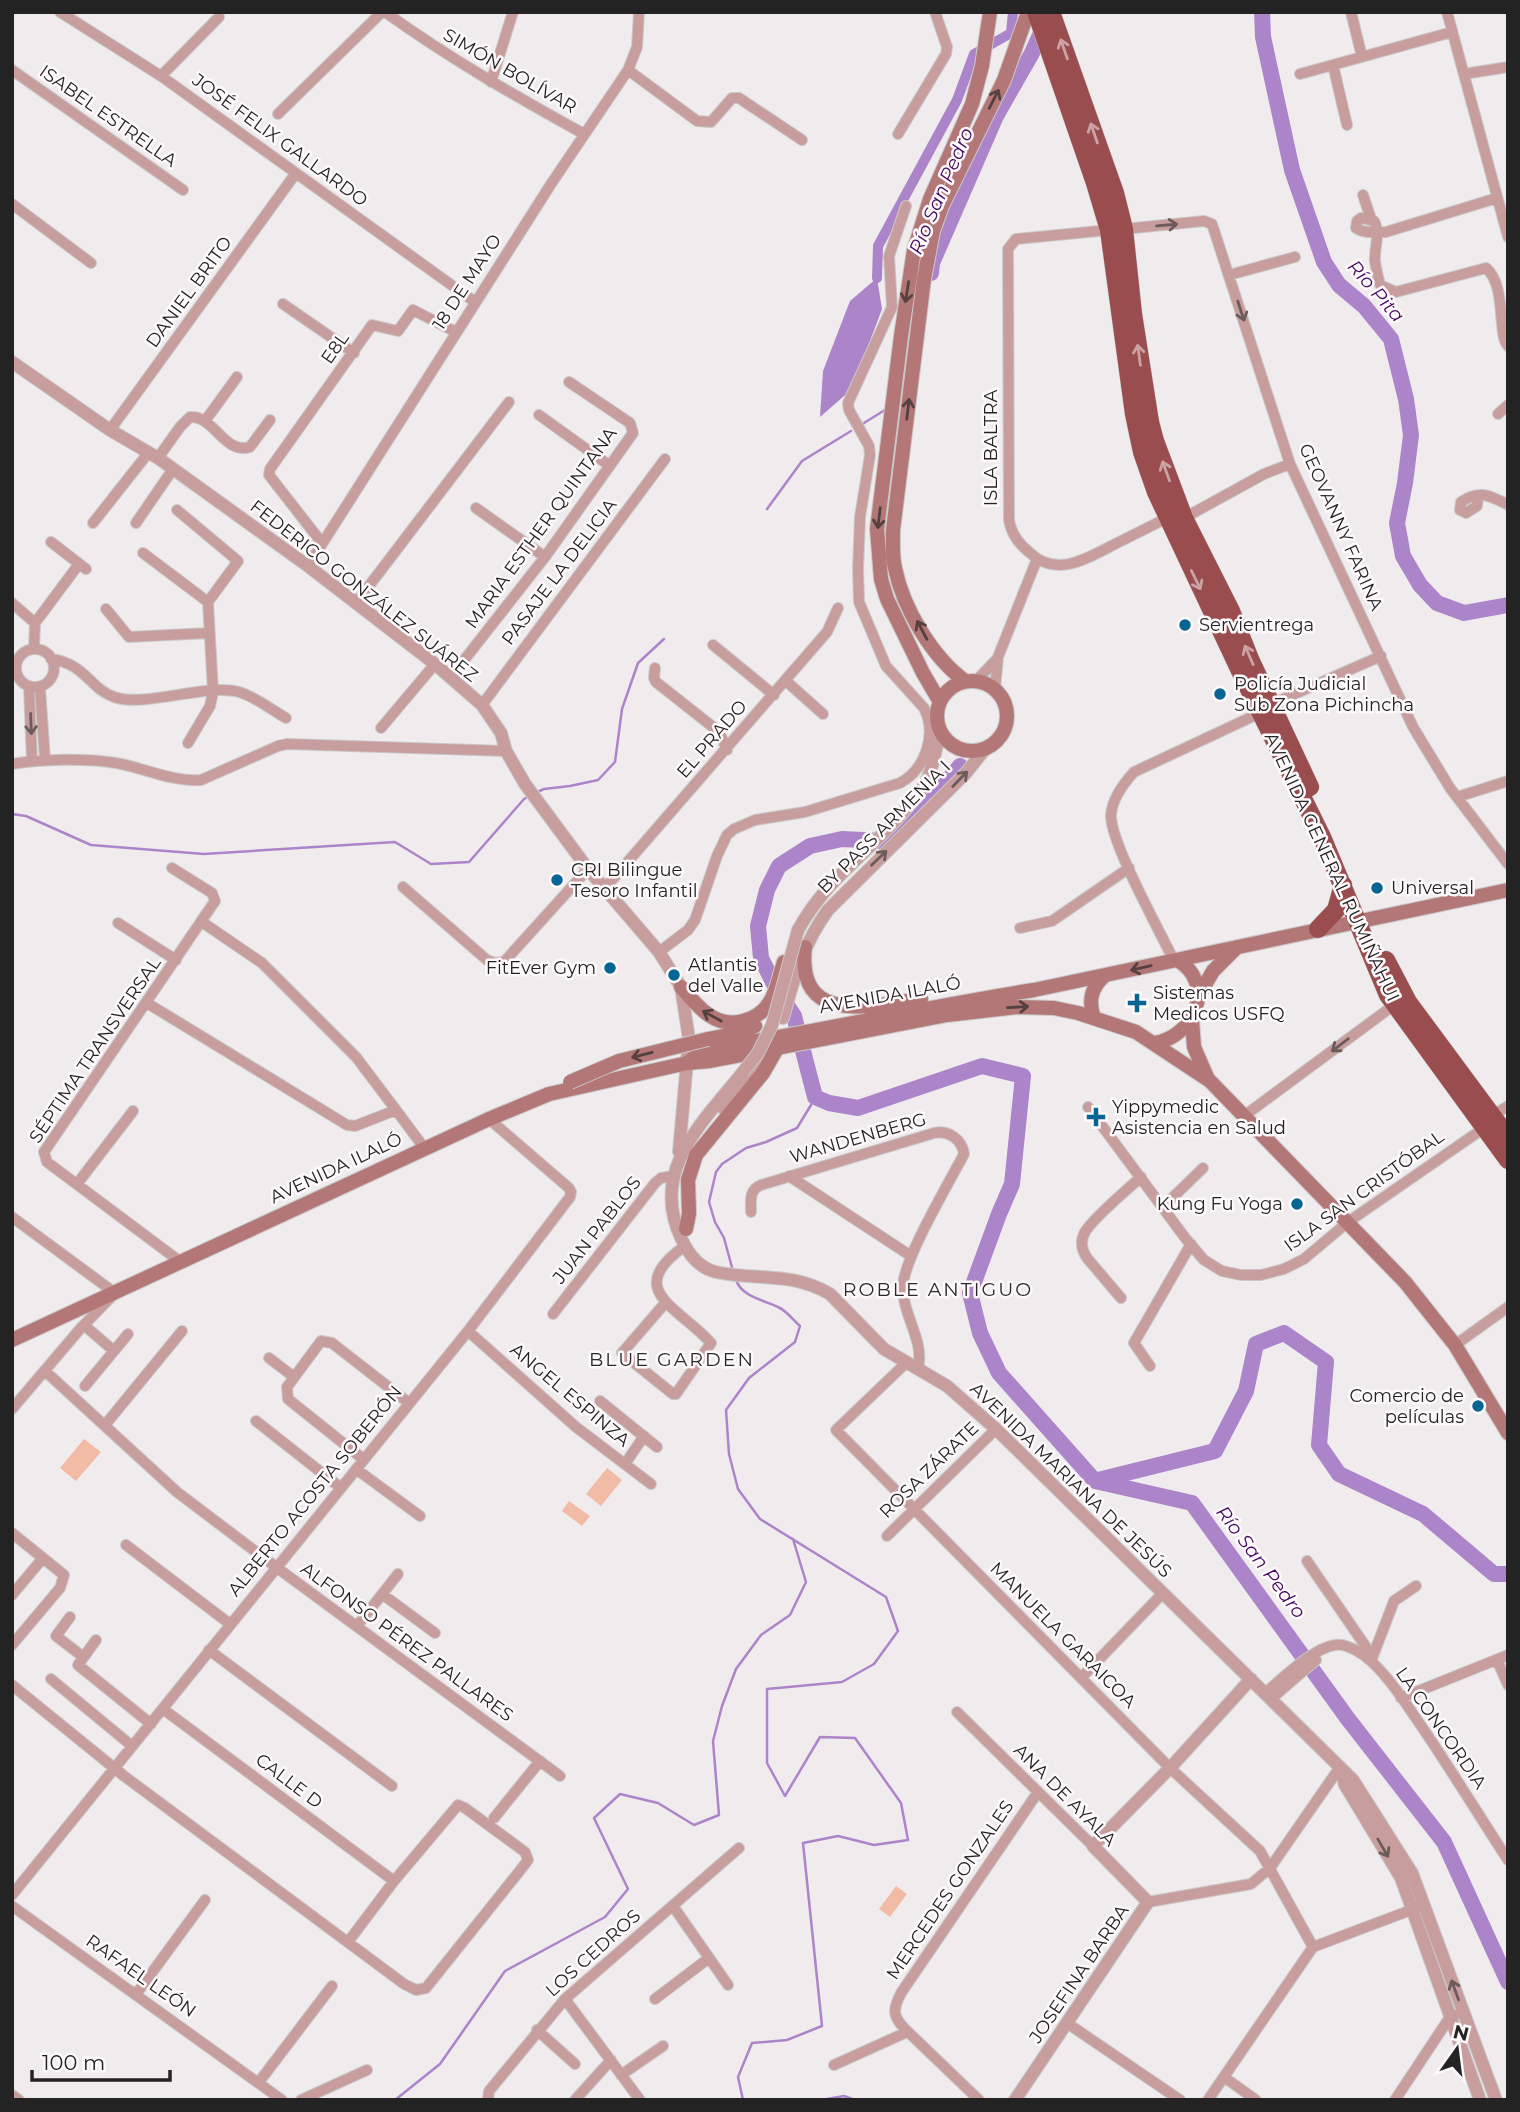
<svg xmlns="http://www.w3.org/2000/svg" width="1520" height="2112" font-family="Montserrat,sans-serif">
  <style>
    .green { fill: #f1bba5 }
    .water { fill: #ac84ca }
    .lines { fill: none; stroke-linecap: round; stroke-linejoin: round }
    .stream { stroke: #ac84ca; stroke-width: 2.5 }
    .canal { stroke: #ac84ca; stroke-width: 10 }
    .river { stroke: #ac84ca; stroke-width: 16 }
    .minor-casing { stroke: #cbc8c9; stroke-width: 12 }
    .tertiary-casing { stroke: #cbc8c9; stroke-width: 14 }
    .secondary-casing { stroke: #cbc8c9; stroke-width: 16 }
    .trunk-casing { stroke: #cbc8c9; stroke-width: 19 }
    .minor { stroke: #c79e9d; stroke-width: 10 }
    .tertiary { stroke: #c79e9d; stroke-width: 12 }
    .secondary { stroke: #b27776; stroke-width: 14 }
    .trunk { stroke: #9a4d4e; stroke-width: 18 }
    .tertiary-bridge-casing { stroke: #cbc8c9; stroke-width: 14; stroke-linecap: butt }
    .secondary-bridge-casing { stroke: #cbc8c9; stroke-width: 16; stroke-linecap: butt }
    .tertiary-bridge { stroke: #c79e9d; stroke-width: 12 }
    .secondary-bridge { stroke: #b27776; stroke-width: 14 }
    .oneway { stroke: #cca3a4 }
    .oneway2 { stroke: #564040 }
    .oneway3 { stroke: #6d5a5a }
    .poi-dot { fill: #076594; stroke: #fef9fb; stroke-width: 2.5 }
    .labels { text-anchor: middle; dominant-baseline: central; stroke-width: 5; stroke-linejoin: round; paint-order: stroke }
    .street-label { font-size: 18px; fill: #242323; stroke: #fef9fb }
    .poi-label { font-size: 18px; fill: #242323; stroke: #fef9fb; text-anchor: start }
    .water-label { font-size: 19px; font-style: italic; fill: #420860; stroke: #fef9fb }
    .neighbourhood-label { font-size: 19px; letter-spacing: 2px; fill: #2c292a; stroke: #fef9fb }
  </style>
  <rect width="100%" height="100%" fill="#f0eced"/>
  <path class="green" d="M84,1439L101,1452L76,1481L60,1468Z
    M607,1468L622,1480L601,1506L586,1494Z
    M569,1501L590,1516L582,1526L562,1511Z
    M896,1886L907,1894L890,1917L879,1909Z"/>
  <path class="water" d="M877,278L882,309L852,389L820,417L823,371L850,301Z"/>
  <g class="lines">
    <path class="stream" d="M864,423L888,408
      M767,509L802,461L851,431
      M535,793L544,789L570,786L598,780L615,762L622,709L638,663L664,639
      M12,814L26,816L91,845L204,854L395,842L431,864L469,862L524,799L529,796
      M733,1271L724,1238L715,1222L709,1202L716,1172L722,1164L746,1148L766,1142L797,1128L811,1105
      M736,1280C742,1297 764,1300 778,1307C787,1311 793,1320 800,1326L795,1342L749,1378L726,1410L729,1454L738,1489L760,1519L886,1597L898,1631L874,1664L842,1682L767,1689V1763L785,1796L820,1737L855,1738L901,1803L908,1840L874,1845L838,1836L803,1843L822,2026L787,2040L752,2043L738,2077L743,2100
      M395,2100L440,2064L505,1971L605,1917L628,1889L594,1818L620,1794L658,1803L694,1825L719,1815L713,1741L722,1706L736,1669L761,1635L790,1615L806,1582L793,1539
      M821,2100L844,2096L855,2100"/>
    <path class="canal" d="M877,278L878,246L957,100L974,54L1011,33L1013,12"/>
    <path class="river" d="M1262,12L1263,37L1292,170L1324,262L1339,285L1364,306L1391,339L1406,399L1411,435L1405,483L1397,523L1403,556L1420,585L1437,603L1464,613L1508,605
      M931,273L932,263L996,116L1032,53L1045,24
      M960,766L919,815L884,841L842,839L810,846L779,866L767,890L758,926L761,958L778,992L794,1016L815,1097L829,1103L858,1108L982,1066L1023,1076L1012,1184L999,1214L970,1293L980,1333L999,1373L1095,1481L1192,1503L1348,1719L1444,1842L1508,1982
      M1098,1480L1215,1451L1246,1391L1256,1344L1284,1333L1326,1362L1319,1445L1339,1474L1423,1514L1494,1574H1508"/>
    <g class="minor-casing">
      <path id="minor" d="M60,12L161,76L475,302
        M385,12C449,58 515,96 584,134
        M1351,12L1362,57
        M1447,12L1508,237
        M1333,65L1347,125
        M12,70L183,190
        M628,70L697,121L711,122L732,98H739L802,140
        M1300,74L1452,32
        M1464,74L1508,67
        M161,76L219,17
        M491,82L513,12
        M278,114L382,12
        M898,134L946,54L947,47L935,12
        M1363,195L1371,219
        M1497,198L1386,232C1377,232 1364,234 1356,228L1357,221L1361,218L1374,221C1381,233 1374,247 1375,261C1376,269 1378,277 1380,285L1396,292L1486,268C1507,285 1497,336 1508,346
        M12,204L91,263
        M1124,229L1204,221L1212,224L1290,464L1413,727L1450,788L1508,864
        M1109,230L1016,239L1008,249L1009,520C1011,533 1019,544 1029,552C1056,578 1086,559 1113,545C1131,536 1149,527 1167,518H1184L1264,474L1290,464
        M1229,275L1295,257
        M283,304L354,353
        M1498,414L1508,405
        M539,415L610,466
        M205,421L237,377
        M110,430L296,173
        M158,458L180,427L190,417C214,415 224,455 250,447L270,420
        M1478,497L1477,506L1466,513L1460,510L1461,502C1479,490 1490,495 1508,505
        M476,508L545,557
        M177,510L238,561L208,602L213,692L210,706L188,743
        M93,523L149,452
        M136,523L173,469
        M51,542L86,569
        M322,543L269,475L270,469L372,325L398,331L413,310L456,332
        M143,553L208,602
        M308,566L551,184L628,70L637,47L639,12
        M12,603L35,623
        M356,603L509,402
        M106,609L129,637L209,633
        M713,645L774,695
        M34,647L35,623L79,564
        M16 668a19 19 0 1 1 38 0a19 19 0 1 1-38 0Z
        M51,659C86,664 89,688 114,697C145,708 206,683 239,692C254,696 272,710 286,718
        M655,668L654,678L656,682L713,727L721,736L727,750
        M450,678L545,557L633,433L630,423L569,382
        M786,681L823,714
        M976,681L996,660
        M29,688L32,761
        M40,688L45,760
        M995,689L998,657L1037,559
        M1272,704L1381,656
        M482,705L665,459
        M381,728L435,664
        M12,764C41,759 87,758 116,763C145,768 172,782 201,780L278,746L287,744L506,751
        M1457,797L1508,781
        M172,868L212,893L215,901L44,1152L47,1162L182,1263
        M403,887L487,960L495,963L504,962L588,869
        M605,888L827,632L838,608
        M118,923L176,960
        M1020,928L1052,921L1129,868
        M659,952L688,930L695,920L717,856L727,835L734,829L755,820L805,812L900,783C926,769 937,734 924,708L886,666L859,602L858,568L860,517L870,455L869,446L849,410L848,403L892,307L889,256L906,206
        M1174,961C1160,931 1110,842 1111,815C1112,799 1124,783 1134,772L1260,713
        M147,1003L347,1125L355,1126L396,1110L356,1057L262,963L202,922
        M1088,1107L1186,1239L1204,1260L1222,1271L1241,1275H1261L1284,1269L1304,1259L1348,1222L1484,1128
        M396,1110L425,1149
        M1244,1116L1394,1005
        M1492,1116L1508,1106
        M789,1176L911,1256
        M77,1184L133,1111
        M1163,1207L1203,1168
        M751,1212C751,1200 749,1190 761,1185L934,1133C948,1130 962,1139 964,1154C949,1183 904,1258 903,1286C902,1315 925,1340 918,1369
        M12,1217L115,1293L80,1329L12,1409
        M1121,1298L1087,1258C1081,1249 1080,1241 1085,1232C1093,1218 1128,1189 1141,1177
        M666,1302L622,1353L673,1394H676L711,1343C679,1307 622,1290 685,1246
        M553,1314L655,1183L661,1178L673,1176
        M84,1325L114,1351
        M468,1331L576,1427L651,1484
        M1455,1345L1508,1307
        M269,1358L294,1377
        M906,1363L836,1430L1170,1768L1260,1851L1313,1947
        M1150,1366L1134,1343L1191,1244
        M45,1371L177,1492L276,1567L560,1776
        M85,1386L128,1334
        M600,1401L657,1447
        M256,1421L341,1488
        M105,1425L182,1331
        M363,1459L288,1399L287,1387L321,1341L332,1343L409,1403
        M625,1464L644,1436
        M356,1469L420,1516
        M12,1533L64,1575L60,1588L12,1645
        M887,1536L996,1429
        M126,1545L230,1624
        M1307,1561L1366,1647L1367,1658
        M382,1594L435,1633
        M12,1595L43,1558
        M70,1617L56,1636L82,1656
        M357,1626L398,1574
        M96,1640L78,1665L151,1724
        M209,1650L392,1786
        M1497,1660L1508,1685
        M1371,1661L1394,1601L1416,1586
        M1081,1678L1163,1593
        M51,1679L132,1746
        M12,1685L124,1776L404,1984L416,1990L426,1988L522,1868L528,1860L525,1852L465,1808L458,1805L394,1881L348,1942
        M1265,1693C1282,1679 1313,1648 1335,1645C1347,1643 1364,1654 1372,1662C1393,1682 1408,1707 1424,1730C1453,1773 1480,1817 1508,1860
        M1401,1698L1508,1655
        M1271,1699L1316,1660
        M163,1709L394,1881
        M957,1712L1093,1846
        M494,1818L540,1761
        M12,1895L468,1331L570,1197L571,1192L569,1188L489,1119
        M1148,1902L1251,1884L1270,1868L1340,1767
        M12,1906L282,2100
        M673,1906L728,1985
        M137,1993L205,1900
        M565,1999L640,2100
        M655,1999L709,1958
        M1067,2023L1180,2100
        M537,2030L575,2064
        M834,2065L907,2032
        M621,2075L663,2046
        M1224,2077L1256,2100
        M259,2082L332,1986
        M12,2095L19,2100
        M301,2100L367,2070
        M488,2100L489,2091L565,1999L739,1848
        M575,2100L611,2060
        M979,2100L904,2028C892,2015 893,2009 901,1993L1038,1792
        M1208,2100L1313,1947L1419,1907
        M1395,2100L1450,2017L1456,2015"/>
    </g>
    <g class="tertiary-casing">
      <path id="tertiary" d="M12,362L110,430L158,458L308,566L435,664L482,705L501,733L506,751L525,784L588,869L659,952L681,987L689,1039L679,1152
        M798,930C825,881 863,857 899,817C907,807 917,798 923,787C933,770 936,749 940,730
        M783,1018C794,978 803,944 828,910L966,773L985,749
        M743,1072C703,1122 648,1171 682,1240C689,1255 699,1268 716,1272C757,1281 791,1271 830,1294L884,1349L947,1386L996,1429L1353,1780L1412,1873L1496,2100
        M724,1109L750,1077L766,1053
        M1340,1767L1345,1785L1401,1878L1480,2100
        M1015,2100L1148,1902L1093,1846L1170,1768L1251,1679"/>
    </g>
    <g class="secondary-casing">
      <path id="secondary" d="M937 716a35 35 0 1 1 70 0a35 35 0 1 1-70 0Z
        M965,681C932,657 903,608 895,568C892,556 893,542 893,530L924,279L933,231L942,206L1004,80L1028,12
        M940,702L923,673L887,599L881,579L877,529L901,336L914,250L930,199L972,104L982,66L990,12
        M805,947C796,1026 871,1006 921,999
        M681,987C697,1006 715,1029 743,1021C754,1018 763,1013 769,1003C777,992 779,976 784,962
        M1198,997L1213,971L1237,947
        M1094,1018C1088,1001 1091,988 1104,976
        M1192,1020L1194,1047L1207,1077
        M708,1039L738,1033L755,1026
        M1155,1043C1196,1036 1216,982 1177,960
        M687,1063C709,1044 734,1045 762,1040C853,1024 943,1004 1034,990L1508,890
        M686,1229L689,1214L688,1180L696,1155L763,1073L778,1047
        M12,1340L489,1119L549,1094L687,1063L710,1061L947,1015L1017,1007L1054,1008L1078,1013L1136,1032L1210,1081L1405,1282L1455,1345L1508,1433"/>
    </g>
    <g class="trunk-casing">
      <path id="trunk" d="M1036,12L1095,183L1109,230L1134,414L1142,452L1156,492L1241,673L1322,837L1388,995L1508,1160
        M1051,12L1115,193L1124,229L1133,314L1150,422L1155,441L1184,518L1231,611L1250,659L1310,787
        M1318,929L1336,910L1343,885
        M1386,960L1408,1002L1508,1137"/>
    </g>
    <use href="#minor" class="minor"/>
    <use href="#tertiary" class="tertiary"/>
    <use href="#secondary" class="secondary"/>
    <use href="#trunk" class="trunk"/>
    <g class="tertiary-bridge-casing">
      <path id="tertiary-bridge" d="M743,1072L758,1053L772,1025L798,930"/>
    </g>
    <g class="secondary-bridge-casing">
      <path id="secondary-bridge" d="M570,1082L619,1061L708,1039"/>
    </g>
    <use href="#tertiary-bridge" class="tertiary-bridge"/>
    <use href="#secondary-bridge" class="secondary-bridge"/>
  </g>
  <defs><path id="oneway-shaft" d="M-6 0H5M1.5-3L5.5 0L1.5 3" fill="none" stroke-width="1.6" stroke-linecap="round" stroke-linejoin="round" transform="scale(1.75)"/></defs>
  <g class="oneway">
    <use href="#oneway-shaft" transform="translate(1064 49) rotate(-109)"/>
    <use href="#oneway-shaft" transform="translate(1094 133) rotate(-109)"/>
    <use href="#oneway-shaft" transform="translate(1139 355) rotate(-98)"/>
    <use href="#oneway-shaft" transform="translate(1166 471) rotate(-110)"/>
    <use href="#oneway-shaft" transform="translate(1196 580) rotate(64)"/>
    <use href="#oneway-shaft" transform="translate(1249 655) rotate(-114)"/>
  </g>
  <g class="oneway2">
    <use href="#oneway-shaft" transform="translate(994 99) rotate(-63)"/>
    <use href="#oneway-shaft" transform="translate(907 292) rotate(99)"/>
    <use href="#oneway-shaft" transform="translate(908 409) rotate(-83)"/>
    <use href="#oneway-shaft" transform="translate(879 518) rotate(97)"/>
    <use href="#oneway-shaft" transform="translate(922 630) rotate(-118)"/>
    <use href="#oneway-shaft" transform="translate(1141 968) rotate(167)"/>
    <use href="#oneway-shaft" transform="translate(1018 1007) rotate(-3)"/>
    <use href="#oneway-shaft" transform="translate(712 1016) rotate(-151)"/>
    <use href="#oneway-shaft" transform="translate(642 1055) rotate(166)"/>
  </g>
  <g class="oneway3">
    <use href="#oneway-shaft" transform="translate(1167 225) rotate(-5)"/>
    <use href="#oneway-shaft" transform="translate(1241 311) rotate(72)"/>
    <use href="#oneway-shaft" transform="translate(31 724) rotate(88)"/>
    <use href="#oneway-shaft" transform="translate(960 779) rotate(-46)"/>
    <use href="#oneway-shaft" transform="translate(879 858) rotate(-44)"/>
    <use href="#oneway-shaft" transform="translate(1340 1045) rotate(143)"/>
    <use href="#oneway-shaft" transform="translate(1383 1848) rotate(60)"/>
    <use href="#oneway-shaft" transform="translate(1455 1990) rotate(-110)"/>
  </g>
  <g class="poi-dot">
    <circle cx="1185" cy="625" r="7"/>
    <circle cx="1220" cy="694" r="7"/>
    <circle cx="557" cy="880" r="7"/>
    <circle cx="1377" cy="888" r="7"/>
    <circle cx="610" cy="968" r="7"/>
    <circle cx="674" cy="975" r="7"/>
    <path d="M1133.5 992.5h7v7h7v7h-7v7h-7v-7h-7v-7h7z"/>
    <path d="M1092.5 1106.5h7v7h7v7h-7v7h-7v-7h-7v-7h7z"/>
    <circle cx="1297" cy="1204" r="7"/>
    <circle cx="1478" cy="1406" r="7"/>
  </g>
  <g class="labels">
    <g class="street-label">
      <text transform="translate(510 71) rotate(30)">SIMÓN BOLÍVAR</text>
      <text transform="translate(108 116) rotate(35)">ISABEL ESTRELLA</text>
      <text transform="translate(280 140) rotate(36)">JOSÉ FELIX GALLARDO</text>
      <text transform="translate(467 282) rotate(-57)">18 DE MAYO</text>
      <text transform="translate(189 292) rotate(-54)">DANIEL BRITO</text>
      <text transform="translate(335 348) rotate(-55)">E8L</text>
      <text transform="translate(991 448) rotate(-90)">ISLA BALTRA</text>
      <text transform="translate(1341 527) rotate(66)">GEOVANNY FARINA</text>
      <text transform="translate(541 528) rotate(-54)">MARIA ESTHER QUINTANA</text>
      <text transform="translate(559 572) rotate(-53)">PASAJE LA DELICIA</text>
      <text transform="translate(364 591) rotate(38)">FEDERICO GONZÁLEZ SUÁREZ</text>
      <text transform="translate(712 739) rotate(-49)">EL PRADO</text>
      <text transform="translate(884 827) rotate(-45)">BY PASS ARMENIA I</text>
      <text transform="translate(1332 867) rotate(65)">AVENIDA GENERAL RUMIÑAHUI</text>
      <text transform="translate(890 995) rotate(-10)">AVENIDA ILALÓ</text>
      <text transform="translate(95 1050) rotate(-56)">SÉPTIMA TRANSVERSAL</text>
      <text transform="translate(858 1138) rotate(-16)">WANDENBERG</text>
      <text transform="translate(336 1168) rotate(-25)">AVENIDA ILALÓ</text>
      <text transform="translate(1364 1191) rotate(-36)">ISLA SAN CRISTÓBAL</text>
      <text transform="translate(597 1230) rotate(-52)">JUAN PABLOS</text>
      <text transform="translate(570 1395) rotate(40)">ANGEL ESPINZA</text>
      <text transform="translate(929 1470) rotate(-44)">ROSA ZÁRATE</text>
      <text transform="translate(1071 1480) rotate(44)">AVENIDA MARIANA DE JESÚS</text>
      <text transform="translate(315 1491) rotate(-51)">ALBERTO ACOSTA SOBERÓN</text>
      <text transform="translate(1063 1635) rotate(45)">MANUELA GARAICOA</text>
      <text transform="translate(407 1642) rotate(36)">ALFONSO PÉREZ PALLARES</text>
      <text transform="translate(1441 1728) rotate(55)">LA CONCORDIA</text>
      <text transform="translate(289 1781) rotate(37)">CALLE D</text>
      <text transform="translate(1065 1795) rotate(45)">ANA DE AYALA</text>
      <text transform="translate(950 1890) rotate(-56)">MERCEDES GONZALES</text>
      <text transform="translate(593 1953) rotate(-42)">LOS CEDROS</text>
      <text transform="translate(1079 1974) rotate(-56)">JOSEFINA BARBA</text>
      <text transform="translate(141 1976) rotate(35)">RAFAEL LEÓN</text>
    </g>
    <g class="poi-label">
      <text x="1199" y="625">Servientrega</text>
      <text x="1234" y="684">Policía Judicial<tspan x="1234" dy="21">Sub Zona Pichincha</tspan></text>
      <text x="571" y="870">CRI Bilingue<tspan x="571" dy="21">Tesoro Infantil</tspan></text>
      <text x="1391" y="888">Universal</text>
      <text x="688" y="965">Atlantis<tspan x="688" dy="21">del Valle</tspan></text>
      <text x="596" y="968" text-anchor="end">FitEver Gym</text>
      <text x="1153" y="993">Sistemas<tspan x="1153" dy="21">Medicos USFQ</tspan></text>
      <text x="1112" y="1107">Yippymedic<tspan x="1112" dy="21">Asistencia en Salud</tspan></text>
      <text x="1283" y="1204" text-anchor="end">Kung Fu Yoga</text>
      <text x="1464" y="1396" text-anchor="end">Comercio de<tspan x="1464" dy="21">películas</tspan></text>
    </g>
    <g class="water-label">
      <text transform="translate(941 191) rotate(-67)">Río San Pedro</text>
      <text transform="translate(1376 291) rotate(49)">Río Pita</text>
      <text transform="translate(1261 1562) rotate(53)">Río San Pedro</text>
    </g>
    <g class="neighbourhood-label">
      <text x="938" y="1289">ROBLE ANTIGUO</text>
      <text x="672" y="1359">BLUE GARDEN</text>
    </g>
  </g>
  <rect width="1520" height="2112" fill="none" stroke="#242323" stroke-width="28"/>
  <g transform="translate(1457 2049) rotate(14)" stroke="#fef9fb" stroke-width="5" paint-order="stroke">
  <path d="M0-5L12 26L0 18L-12 26Z" fill="#242323"/>
  <text y="-10" font-size="19" font-weight="bold" text-anchor="middle" fill="#242323">N</text>
  </g>
  <path d="M32 2070v10h138v-10" fill="none" stroke="#242323" stroke-width="3.5"/>
  <text x="42" y="2070" font-size="21" fill="#242323" stroke="#fef9fb" stroke-width="5" paint-order="stroke">100 m</text>
</svg>
